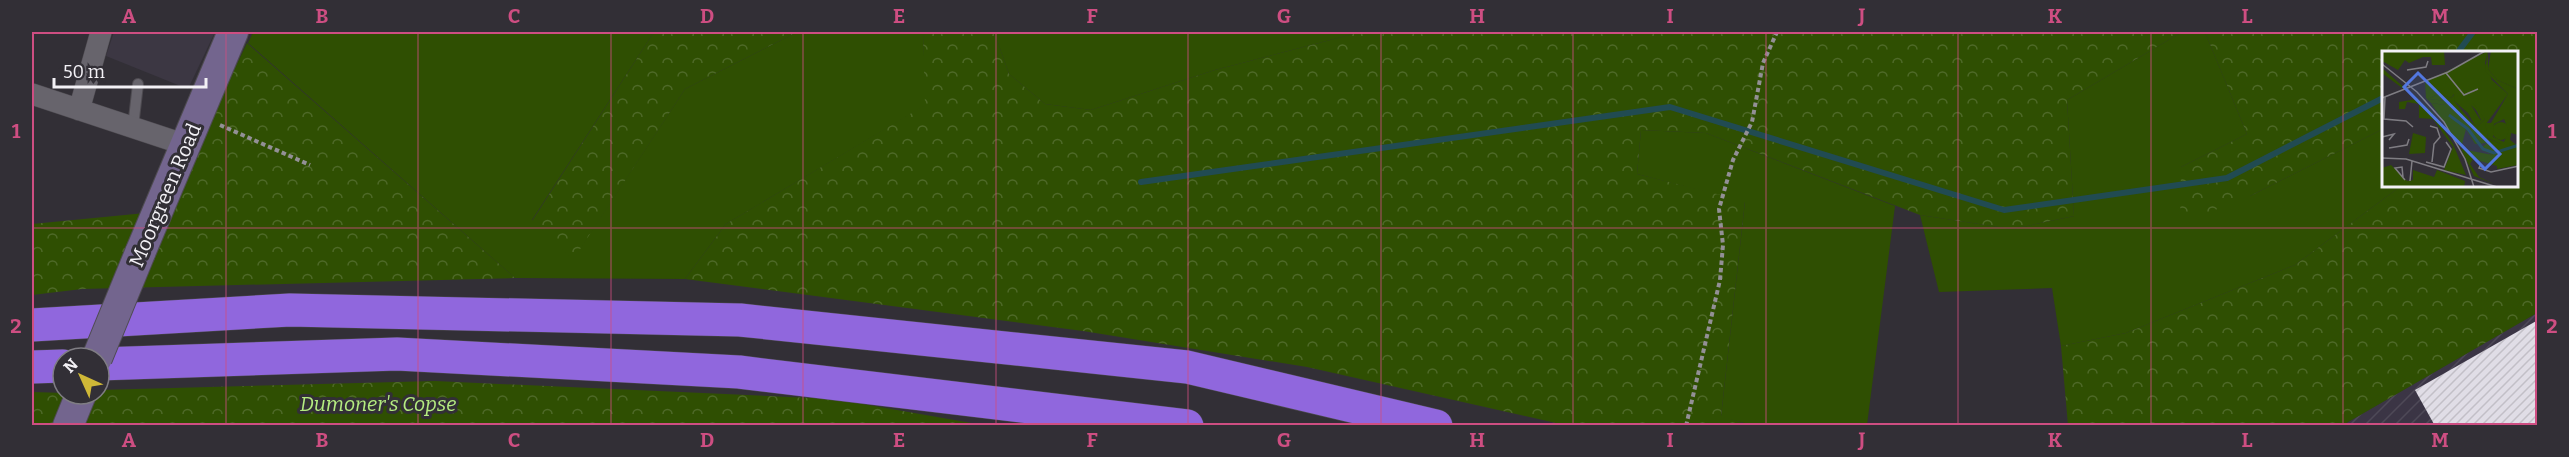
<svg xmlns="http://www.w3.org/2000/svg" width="2569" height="457" font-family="Bitter,serif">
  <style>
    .built { fill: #3c3743 }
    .industrial { fill: url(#industrial-furrows) }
    .green { fill: #2f4f02 }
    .forest { fill: url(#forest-crowns) }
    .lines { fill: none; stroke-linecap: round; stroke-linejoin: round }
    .stream { stroke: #214b52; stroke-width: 6 }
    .building { fill: url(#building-hatch) }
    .lane-casing { stroke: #4e4b51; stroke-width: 12 }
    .street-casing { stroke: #4e4b51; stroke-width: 22 }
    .secondary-casing { stroke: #4e4b51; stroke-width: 32 }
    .highway-casing { stroke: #4e4b51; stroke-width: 34 }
    .path { stroke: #939096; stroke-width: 4; stroke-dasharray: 4.5 3; stroke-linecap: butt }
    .lane { stroke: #67646c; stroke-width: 10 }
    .street { stroke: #67646c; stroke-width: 21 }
    .secondary { stroke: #73658e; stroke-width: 30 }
    .highway { stroke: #9067dd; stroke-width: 33 }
    .secondary-bridge-casing { stroke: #4e4b51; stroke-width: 32; stroke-linecap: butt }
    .secondary-bridge { stroke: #73658e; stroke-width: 30 }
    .grid { fill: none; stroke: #ce4e82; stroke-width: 1.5; stroke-opacity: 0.55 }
    .labels { text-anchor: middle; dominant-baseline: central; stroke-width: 6; stroke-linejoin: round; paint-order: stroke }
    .street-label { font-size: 20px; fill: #f3f1f6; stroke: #322f36 }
    .park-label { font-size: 20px; font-style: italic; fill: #b5ed81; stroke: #322f36 }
    .inset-river { fill: none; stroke: #214b52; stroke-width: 3 }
    .inset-road { fill: none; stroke: #7f7d83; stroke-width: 1.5 }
    .view { fill: #5277e0; fill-opacity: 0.15; stroke: #5277e0; stroke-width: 3 }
    .inset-edge { fill: none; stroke: #f3f1f6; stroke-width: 3 }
    .neatline { fill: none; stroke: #ce4e82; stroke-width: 2 }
    .grid-label { font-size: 20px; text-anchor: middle; font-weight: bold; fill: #ce4e82 }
  </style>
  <defs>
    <pattern id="industrial-furrows" width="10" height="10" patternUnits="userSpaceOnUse" patternTransform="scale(1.5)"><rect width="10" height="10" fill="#3b3545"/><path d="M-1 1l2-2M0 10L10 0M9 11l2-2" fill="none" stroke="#4e4957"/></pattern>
    <pattern id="forest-crowns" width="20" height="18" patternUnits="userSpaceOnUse" patternTransform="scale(1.5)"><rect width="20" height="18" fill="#2f4f02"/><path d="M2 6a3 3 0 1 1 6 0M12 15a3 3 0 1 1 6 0" fill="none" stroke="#4e6928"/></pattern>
    <pattern id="building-hatch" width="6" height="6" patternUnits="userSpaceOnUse" patternTransform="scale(1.5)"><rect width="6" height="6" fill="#e0dde6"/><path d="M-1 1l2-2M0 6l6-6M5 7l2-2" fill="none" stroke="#c2bfc7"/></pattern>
  </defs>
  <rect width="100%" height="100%" fill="#322f36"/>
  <path class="built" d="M114,32H215L188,89L106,56Z"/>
  <path class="industrial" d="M2537,313V425H2343Z"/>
  <path class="green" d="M253,32H654L532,220L573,259L685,89L797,32H923L926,105L726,224L685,279L515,278L248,43Z
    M994,32H1361L1215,70L1091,110L1045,104L1009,74Z
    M2182,32H2205L2247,134L2181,167L2250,196L2383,129V186H2401L2295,265L2126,333L2061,346L2052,288L1939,292L1920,215L2012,229L2074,216L2067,100Z
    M1641,130L1706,133L1895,206L1867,425H1752L1721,417L1745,202L1637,174Z"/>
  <path class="forest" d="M654,32H797L685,89L573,260L532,221Z
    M923,32H994L1009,74L1045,104L1091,110L1215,70L1361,32H2182L2067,100L2074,216L2012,229L1920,215L1706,133L1641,130L1637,174L1745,201L1721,416L1752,426L1565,425L1307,367L1083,331L685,279L726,224L925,105Z
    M2205,32H2537V313L2343,425H2068L2061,346L2126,333L2295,265L2401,186H2516V52H2383V129L2250,196L2180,224L2181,167L2247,134Z
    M247,43L515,278L82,289L32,295V224L166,211Z
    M435,381L834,399L983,425L32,426V392L99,394V390Z"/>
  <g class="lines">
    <path class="stream" d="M2458,52L2473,32
      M1141,182L1670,107L2004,210L2227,178L2383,98"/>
  </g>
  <path class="building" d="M2538,320V422L2531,426H2435L2415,390Z"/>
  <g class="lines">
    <g class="lane-casing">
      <path id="lane" d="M133,127L138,84"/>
    </g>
    <g class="street-casing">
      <path id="street" d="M32,94L186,145
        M79,110L101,32"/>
    </g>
    <g class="secondary-casing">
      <path id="secondary" d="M140,253L233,32
        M68,426L81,394"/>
    </g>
    <g class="highway-casing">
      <path id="highway" d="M32,325L290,310L740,320L1187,367L1436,426
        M99,364L397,354L739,372L1187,426
        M32,367L63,366"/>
    </g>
    <path class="path" d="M220,125L310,165
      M1686,426L1720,280L1723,245L1719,209L1733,160L1752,122L1763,63L1777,32"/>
    <use href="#lane" class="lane"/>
    <use href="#street" class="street"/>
    <use href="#secondary" class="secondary"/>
    <use href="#highway" class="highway"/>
    <g class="secondary-bridge-casing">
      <path id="secondary-bridge" d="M97,358L140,253"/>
    </g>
    <use href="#secondary-bridge" class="secondary-bridge"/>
  </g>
  <path class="grid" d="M226,32V426M418,32V426M611,32V426M803,32V426M996,32V426M1188,32V426M1381,32V426M1573,32V426M1766,32V426M1958,32V426M2151,32V426M2343,32V426M32,228H2538"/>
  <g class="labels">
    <g class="street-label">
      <text transform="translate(165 195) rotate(-67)">Moorgreen Road</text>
    </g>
    <g class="park-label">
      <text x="378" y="404">Dumoner's Copse</text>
    </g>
  </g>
  <g transform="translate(2382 51)">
    <rect width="136" height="136" fill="#322f36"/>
    <path d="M0,0H62L63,14H50L49,6H41L27,12L23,9L16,19L0,10ZM106,0L103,12L110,29L126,43L104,73L106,87L121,93L98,85L94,77L103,68L89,54L99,70L93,75L86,62L72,50V43L69,47L57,43L46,48L66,50L62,54L49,52L44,47L43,31ZM109,0H136V38L115,29L106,18ZM110 80a9 9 0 1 1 18 0a9 9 0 1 1-18 0ZM31,82L44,86L43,102L27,103ZM9,114L25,130L31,129V119L52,126L55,119L83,130L82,136H0V117Z" fill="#2f4f02"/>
    <path d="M106,0V18L115,29L136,38V84L129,82L128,89L136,95V114L115,118V115L91,108L88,113L97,126L112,133L92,125L79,98L111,104L98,98L105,92L93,93L84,78L79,97L49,52L62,54L66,50L46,48L57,43L69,47L73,43L72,50L93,75L99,69L91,52L103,68L94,77L98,85L120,93L106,87L103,72H109L126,43L103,20ZM122,68L127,80L122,91L111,86L112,73ZM0,17L50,61L71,93L84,124L62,119L71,96L51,68L37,67V53L25,51L23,58H17V51L35,48L0,22Z" fill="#2f4f02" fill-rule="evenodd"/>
    <path class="inset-river" d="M67,64L86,78L101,98L112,102L137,94"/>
    <path class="inset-road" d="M0,13L35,41L62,71L83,108L92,136M25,19L44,16L46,10M64,22L82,44L96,38M3,46L2,68L24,70L31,76M0,47L66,21L103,0M48,75L55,77L58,86L52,93L50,111M0,86L12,83L7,89M7,97L25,94L27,88M0,107L24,108L115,136M44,111L62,116L69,98L64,91M99,113L97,117L109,121L137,115M21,126L20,116L13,117L23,129M28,130L30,110"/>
    <path class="view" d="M36,22L118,103L103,118L22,36Z"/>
    <rect width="136" height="136" class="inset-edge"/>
  </g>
  <rect width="2569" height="457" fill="none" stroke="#322f36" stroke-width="66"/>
  <g transform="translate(81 376) rotate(315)"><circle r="28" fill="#322f36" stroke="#7f7d83" stroke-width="1.5"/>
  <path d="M0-4.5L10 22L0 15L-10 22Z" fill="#cfb837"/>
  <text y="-9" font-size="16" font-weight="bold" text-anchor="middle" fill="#f3f1f6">N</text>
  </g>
  <path d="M54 78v9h152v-9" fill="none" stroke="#f3f1f6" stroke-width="3"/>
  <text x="63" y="78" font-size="18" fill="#f3f1f6" stroke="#322f36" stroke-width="4.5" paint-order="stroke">50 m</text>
  <rect x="33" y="33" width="2503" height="391" class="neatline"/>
  <g class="grid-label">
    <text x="129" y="23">A</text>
    <text x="322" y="23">B</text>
    <text x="514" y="23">C</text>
    <text x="707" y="23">D</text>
    <text x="899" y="23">E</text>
    <text x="1092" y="23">F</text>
    <text x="1284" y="23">G</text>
    <text x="1477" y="23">H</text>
    <text x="1670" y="23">I</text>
    <text x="1862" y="23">J</text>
    <text x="2055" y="23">K</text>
    <text x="2247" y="23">L</text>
    <text x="2440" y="23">M</text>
    <text x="16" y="138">1</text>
    <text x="2552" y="138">1</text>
    <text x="16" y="333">2</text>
    <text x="2552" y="333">2</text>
    <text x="129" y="447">A</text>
    <text x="322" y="447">B</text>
    <text x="514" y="447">C</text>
    <text x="707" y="447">D</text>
    <text x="899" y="447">E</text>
    <text x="1092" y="447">F</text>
    <text x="1284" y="447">G</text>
    <text x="1477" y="447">H</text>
    <text x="1670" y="447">I</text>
    <text x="1862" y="447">J</text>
    <text x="2055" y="447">K</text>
    <text x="2247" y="447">L</text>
    <text x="2440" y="447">M</text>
  </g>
</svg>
